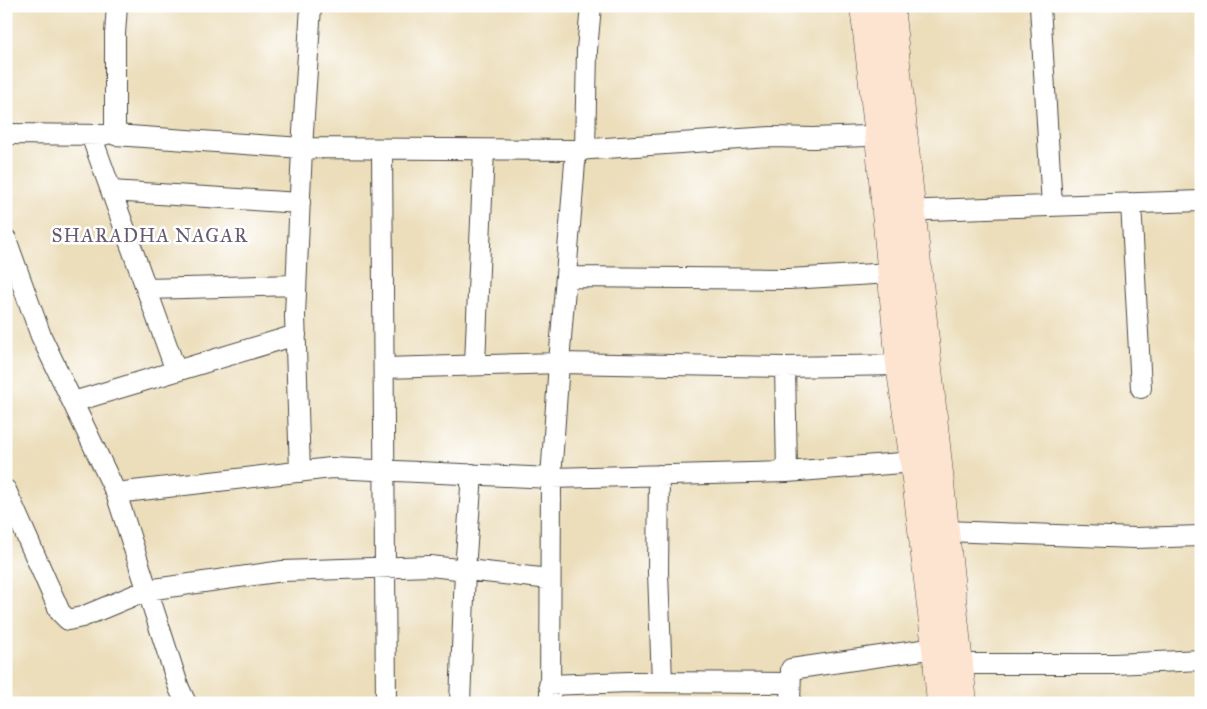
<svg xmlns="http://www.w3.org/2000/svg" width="1207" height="709" font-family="'IM FELL Great Primer',serif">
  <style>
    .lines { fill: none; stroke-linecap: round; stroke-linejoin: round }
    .street-casing { stroke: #484641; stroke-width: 22 }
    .secondary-casing { stroke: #484641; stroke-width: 29 }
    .street { stroke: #fff; stroke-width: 20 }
    .secondary { stroke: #fde4d1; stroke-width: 28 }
    .labels { text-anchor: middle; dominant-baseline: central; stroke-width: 5; stroke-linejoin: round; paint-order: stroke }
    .neighbourhood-label { font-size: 19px; letter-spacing: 1px; fill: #665970; stroke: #fff }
  </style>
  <rect width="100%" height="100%" fill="#fff"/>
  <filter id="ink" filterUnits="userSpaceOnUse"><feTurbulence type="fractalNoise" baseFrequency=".02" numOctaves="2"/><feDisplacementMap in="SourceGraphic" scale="10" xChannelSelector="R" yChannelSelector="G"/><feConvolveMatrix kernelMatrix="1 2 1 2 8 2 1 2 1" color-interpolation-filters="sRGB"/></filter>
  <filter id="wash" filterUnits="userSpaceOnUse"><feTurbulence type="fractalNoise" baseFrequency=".0096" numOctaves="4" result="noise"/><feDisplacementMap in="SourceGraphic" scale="20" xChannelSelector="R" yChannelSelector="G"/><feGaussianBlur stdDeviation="1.12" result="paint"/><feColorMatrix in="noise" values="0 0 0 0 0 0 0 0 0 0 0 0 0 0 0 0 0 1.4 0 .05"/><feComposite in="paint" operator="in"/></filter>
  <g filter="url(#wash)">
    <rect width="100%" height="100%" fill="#ecdebb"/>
  </g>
  <g filter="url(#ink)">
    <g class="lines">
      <g class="street-casing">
        <path id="street" d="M117,6L115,34V135L302,148L295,316L300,472
          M311,6L302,148L576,150
          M1040,6L1052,206
          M6,134L104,135
          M91,135L176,371
          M382,149L386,703
          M585,150L587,50L591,6
          M111,191L300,203
          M1131,203L1141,388
          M898,211L1201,201
          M6,239L41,336L116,493
          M566,277L789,279L891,273
          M146,289L296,285
          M475,364L484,150
          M785,367L900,365
          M384,368L559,363L576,150L771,137L813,138L893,135
          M73,402L296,335
          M659,475L658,572L662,682
          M6,490L60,612L68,620L82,617L147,590L283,571L430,566L550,579
          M946,531L1135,538L1201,536
          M961,664H1114L1201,660
          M549,685L630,682L790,683
          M186,703L179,688L116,493L331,468L551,478L559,363L785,367L787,472
          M460,703L465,570L472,474
          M550,703L551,478L787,472L914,462L927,460
          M790,703L791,669L936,648"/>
      </g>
      <g class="secondary-casing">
        <path id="secondary" d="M864,6L879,136L900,365L914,462L936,648L941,703
          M890,6L963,703"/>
      </g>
      <use href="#street" class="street"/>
      <use href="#secondary" class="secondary"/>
    </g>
  </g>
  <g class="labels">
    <g class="neighbourhood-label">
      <text x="150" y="235">SHARADHA NAGAR</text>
    </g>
  </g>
  <rect width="1207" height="709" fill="none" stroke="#fff" stroke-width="25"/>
</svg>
